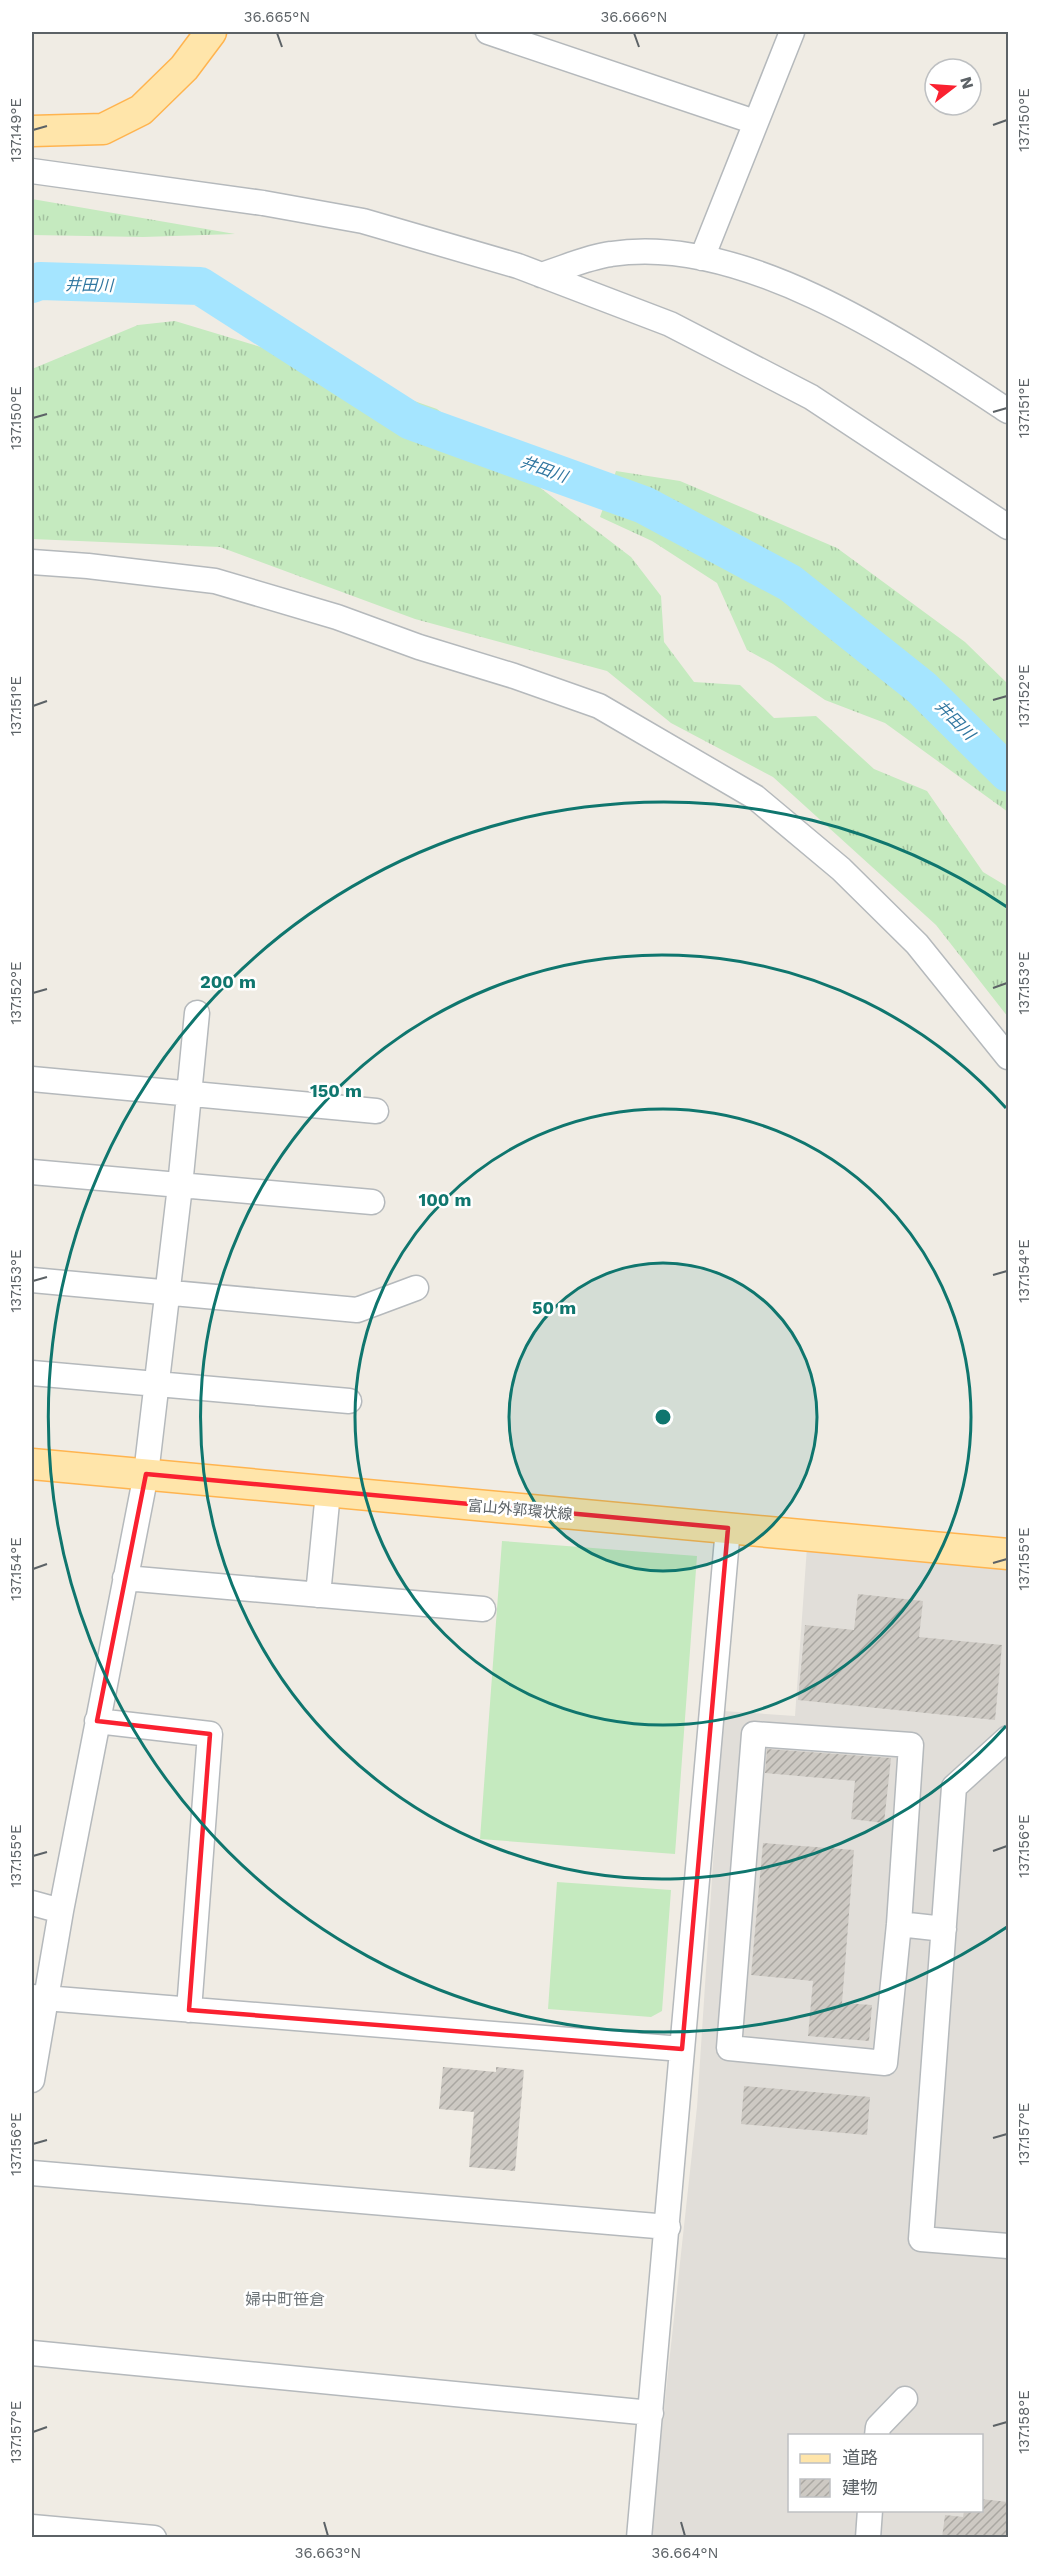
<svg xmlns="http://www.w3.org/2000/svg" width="1040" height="2569" font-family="'Work Sans','Noto Sans JP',sans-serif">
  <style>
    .industrial { fill: #e1ded9; fill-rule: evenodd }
    .grass { fill: url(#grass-tufts) }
    .pitch { fill: #c5eabf }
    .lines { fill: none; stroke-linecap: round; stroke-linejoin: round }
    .river { stroke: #a5e5ff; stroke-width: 38 }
    .building { fill: url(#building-hatch) }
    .minor-casing { stroke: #b5b9bc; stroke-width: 27 }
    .major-casing { stroke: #ffb44f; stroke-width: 33 }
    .minor { stroke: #fff; stroke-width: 24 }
    .major { stroke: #ffe5aa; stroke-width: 30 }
    .marked { fill: none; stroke: #fa2130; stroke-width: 4.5; stroke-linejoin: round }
    .ticks { fill: none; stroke: #5c6266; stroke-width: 2 }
    .ring { fill: none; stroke: #0f766e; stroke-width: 3 }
    .labels { text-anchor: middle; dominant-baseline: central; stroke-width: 5; stroke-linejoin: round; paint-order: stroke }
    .street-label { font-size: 15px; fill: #5c6266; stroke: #fff }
    .water-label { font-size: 16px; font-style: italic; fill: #3177a0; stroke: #fff }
    .neighbourhood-label { font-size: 16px; fill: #6d7478; stroke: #fff }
    .centre { fill: #0f766e; stroke: #fff; stroke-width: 3 }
    .ring-label { font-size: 18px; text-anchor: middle; font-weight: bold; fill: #0f766e; stroke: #fff; stroke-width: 5; stroke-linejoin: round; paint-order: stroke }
    .neatline { fill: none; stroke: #5c6266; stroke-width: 2 }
    .ticks-label { font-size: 15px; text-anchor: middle; fill: #5c6266 }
  </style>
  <defs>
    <pattern id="grass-tufts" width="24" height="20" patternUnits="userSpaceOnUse" patternTransform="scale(1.5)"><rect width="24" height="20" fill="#c5eabf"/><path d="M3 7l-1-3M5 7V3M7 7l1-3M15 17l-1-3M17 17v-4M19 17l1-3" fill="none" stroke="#a3c19f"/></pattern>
    <pattern id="building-hatch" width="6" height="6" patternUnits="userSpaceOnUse" patternTransform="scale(1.5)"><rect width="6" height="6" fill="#cdc9c3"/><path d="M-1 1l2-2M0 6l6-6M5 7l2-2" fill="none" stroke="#aaa7a2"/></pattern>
  </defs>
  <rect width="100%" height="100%" fill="#f0ece4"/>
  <path class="industrial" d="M807,1547L1008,1566V2537L650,2538L697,2107L723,1711L795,1716ZM790,2436H982V2510H790Z"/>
  <path class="grass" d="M32,199L235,234L143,237L32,235Z
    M175,321L261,347L437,409L631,557L661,596L664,642L694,682L740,685L774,718L816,716L874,769L927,791L983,872L1008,887V1017L936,925L773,777L671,723L607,671L415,619L220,547L32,539V369L138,325Z
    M616,471L680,481L837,548L965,642L1008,684V812L885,723L825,700L773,664L747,650L717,583L652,541L600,517Z"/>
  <path class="pitch" d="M502,1541L697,1556L675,1854L480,1839Z
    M557,1882L671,1890L662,2011L651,2017L548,2009Z"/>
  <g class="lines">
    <path class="river" d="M32,284L40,281L200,286L411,421L644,505L790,583L922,688L1008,773"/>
  </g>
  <path class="building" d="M858,1594L923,1601L919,1637L1002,1645L995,1720L798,1700L805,1625L854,1630Z
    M767,1749L891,1758L884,1823L851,1819L855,1781L765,1773Z
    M763,1843L854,1850L842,2003L872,2005L869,2041L808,2036L813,1981L751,1975Z
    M443,2067L496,2072V2067L524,2070L515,2171L469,2167L474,2112L439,2109Z
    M744,2086L870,2097L867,2135L741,2124Z
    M981,2499L1008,2502V2538H942L945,2515L963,2517L964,2511H981Z"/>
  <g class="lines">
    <g class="minor-casing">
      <path id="minor" d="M488,32L755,122
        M32,171L263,203L363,221L518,266L670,324L811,397L1008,527
        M702,258L792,32
        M541,275C564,268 588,257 611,254C742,233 903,342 1008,411
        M32,562L88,566L215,581L337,617L419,647L514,676L599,706L755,797L841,869L917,944L1008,1057
        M32,1079L376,1111
        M32,1172L372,1202
        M32,1280L357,1310L416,1288
        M32,1373L349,1401
        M125,1578L483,1609
        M318,1595L328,1492
        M97,1721L210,1734L189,2010
        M754,1734L911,1745L899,1924L885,2063L729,2048Z
        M1008,1738L954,1787L921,2239L1008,2246
        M32,1903L61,1911
        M899,1924L944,1929
        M32,1997L682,2049
        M32,2080L61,1911L146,1474L180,1186L197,1013
        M32,2173L668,2227
        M32,2353L651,2413
        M877,2436L878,2427L905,2399
        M32,2527L154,2538
        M639,2538L728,1528
        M868,2538L870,2510"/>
    </g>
    <g class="major-casing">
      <path id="major" d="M32,131L103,129L141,110L184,68L211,32
        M32,1464L1008,1554"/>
    </g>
    <use href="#minor" class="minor"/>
    <use href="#major" class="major"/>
  </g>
  <path class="marked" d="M146,1474L728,1528L682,2049L189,2010L210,1734L97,1721Z"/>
  <path class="ticks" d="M277,33L282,47M634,33L639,47M993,125L1007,120M33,130L47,126M993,412L1007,408M33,418L47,414M993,700L1007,696M33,706L47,701M993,988L1007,983M33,993L47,989M993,1275L1007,1271M33,1281L47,1277M993,1563L1007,1559M33,1569L47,1564M993,1851L1007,1846M33,1856L47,1852M993,2138L1007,2134M33,2144L47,2140M993,2426L1007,2422M33,2432L47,2427M324,2522L328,2536M681,2522L685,2536"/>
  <circle cx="663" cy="1417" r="154" fill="#0f766e" fill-opacity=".12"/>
  <g class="ring">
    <circle cx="663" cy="1417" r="154"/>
    <circle cx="663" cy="1417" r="308"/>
    <path d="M1006 1726A462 462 0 1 1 1006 1108"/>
    <path d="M1007 1927A615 615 0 1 1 1007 907"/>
  </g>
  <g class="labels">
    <g class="street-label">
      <text transform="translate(520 1510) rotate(5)">富山外郭環状線</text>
    </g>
    <g class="water-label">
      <text transform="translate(89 285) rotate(1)">井田川</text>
      <text transform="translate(544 469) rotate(20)">井田川</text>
      <text transform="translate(955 720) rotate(45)">井田川</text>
    </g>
    <g class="neighbourhood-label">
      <text x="285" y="2299">婦中町笹倉</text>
    </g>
  </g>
  <circle cx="663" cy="1417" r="9" class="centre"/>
  <g class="ring-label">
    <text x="228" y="988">200 m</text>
    <text x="336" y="1097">150 m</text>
    <text x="445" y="1206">100 m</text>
    <text x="554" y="1314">50 m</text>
  </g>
  <rect width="1040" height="2569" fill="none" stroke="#ffffff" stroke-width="66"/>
  <rect x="788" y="2434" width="195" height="78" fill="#ffffff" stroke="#bec0c2" stroke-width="1.5"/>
  <rect x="800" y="2454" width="30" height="9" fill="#ffe5aa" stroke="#bec0c2" stroke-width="1.5"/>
  <text x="842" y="2464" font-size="18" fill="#5c6266">道路</text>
  <rect x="800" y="2479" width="30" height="18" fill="url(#building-hatch)" stroke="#bec0c2" stroke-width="1.5"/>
  <text x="842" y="2494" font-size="18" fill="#5c6266">建物</text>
  <g transform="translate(953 87) rotate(73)"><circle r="28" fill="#ffffff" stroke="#bec0c2" stroke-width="1.5"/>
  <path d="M0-4.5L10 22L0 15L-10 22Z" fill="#fa2130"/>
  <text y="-9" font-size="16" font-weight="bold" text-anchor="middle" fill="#5c6266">N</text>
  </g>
  <rect x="33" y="33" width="974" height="2503" class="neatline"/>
  <g class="ticks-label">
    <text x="277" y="22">36.665°N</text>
    <text x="634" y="22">36.666°N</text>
    <text transform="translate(1024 120) rotate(-90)" y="5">137.150°E</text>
    <text transform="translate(16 130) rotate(-90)" y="5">137.149°E</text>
    <text transform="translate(1024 408) rotate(-90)" y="5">137.151°E</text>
    <text transform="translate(16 418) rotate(-90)" y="5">137.150°E</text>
    <text transform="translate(1024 696) rotate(-90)" y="5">137.152°E</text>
    <text transform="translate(16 706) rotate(-90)" y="5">137.151°E</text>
    <text transform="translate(1024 983) rotate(-90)" y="5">137.153°E</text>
    <text transform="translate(16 993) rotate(-90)" y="5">137.152°E</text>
    <text transform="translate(1024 1271) rotate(-90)" y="5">137.154°E</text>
    <text transform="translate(16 1281) rotate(-90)" y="5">137.153°E</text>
    <text transform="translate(1024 1559) rotate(-90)" y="5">137.155°E</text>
    <text transform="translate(16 1569) rotate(-90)" y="5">137.154°E</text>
    <text transform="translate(1024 1846) rotate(-90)" y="5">137.156°E</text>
    <text transform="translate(16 1856) rotate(-90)" y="5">137.155°E</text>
    <text transform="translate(1024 2134) rotate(-90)" y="5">137.157°E</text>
    <text transform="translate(16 2144) rotate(-90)" y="5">137.156°E</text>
    <text transform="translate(1024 2422) rotate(-90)" y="5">137.158°E</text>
    <text transform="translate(16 2432) rotate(-90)" y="5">137.157°E</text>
    <text x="328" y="2558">36.663°N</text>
    <text x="685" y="2558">36.664°N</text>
  </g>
</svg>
